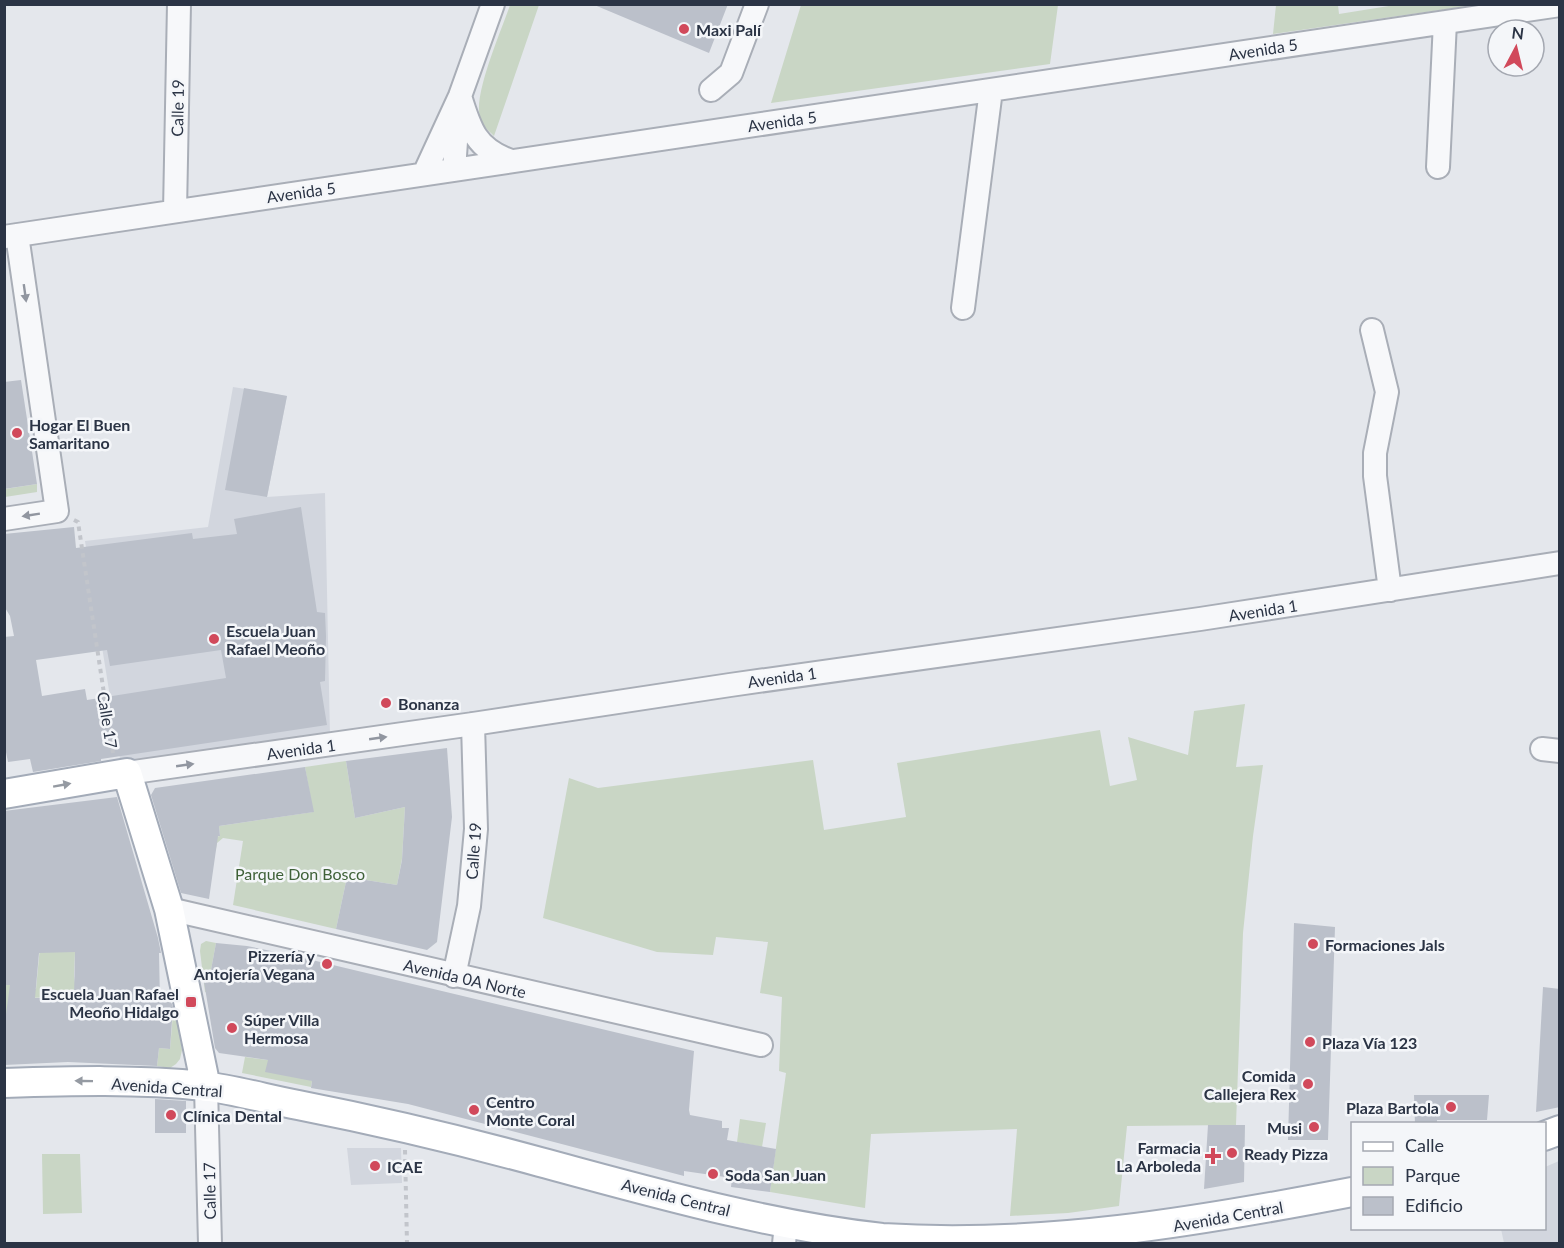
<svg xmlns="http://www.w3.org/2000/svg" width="1564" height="1248" font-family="Lato,sans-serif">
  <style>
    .built { fill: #d2d6de }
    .green { fill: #c9d6c5 }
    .building { fill: #bbc0ca; fill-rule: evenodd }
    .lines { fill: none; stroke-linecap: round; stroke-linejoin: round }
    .minor-casing { stroke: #a9aeb7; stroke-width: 26 }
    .major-casing { stroke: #a3abb8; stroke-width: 32 }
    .path { stroke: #c2c5cb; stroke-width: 4; stroke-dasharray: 4.5 4.5; stroke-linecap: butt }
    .minor { stroke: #f7f8fa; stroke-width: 22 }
    .major { stroke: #fff; stroke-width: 28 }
    .oneway { fill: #9196a0 }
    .oneway2 { fill: #959aa2 }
    .poi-dot { fill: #d1495b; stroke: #f4f6f9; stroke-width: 2 }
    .labels { text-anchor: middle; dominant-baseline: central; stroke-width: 5; stroke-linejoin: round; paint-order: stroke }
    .poi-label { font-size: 16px; font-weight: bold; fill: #2b3445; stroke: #f4f6f9; text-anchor: start }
    .street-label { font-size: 16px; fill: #2b3445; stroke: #f4f6f9 }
    .park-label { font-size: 16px; fill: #3f6138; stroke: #f4f6f9 }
  </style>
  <rect width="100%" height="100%" fill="#e4e7ec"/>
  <path class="built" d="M233,387L287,396L267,497L325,493L330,737L130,766L120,759L85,541L208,527Z
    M347,1148H401L402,1183L351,1185Z
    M1559,1161V1243H1504L1501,1229L1544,1228L1545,1167Z"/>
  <path class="green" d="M510,5H539L494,136C488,130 482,126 480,117C473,95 502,29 510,5Z
    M801,5V4L1058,5L1050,64L771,103Z
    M1276,5H1338L1339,14L1395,5H1475L1273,34Z
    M37,484V492L5,497V489Z
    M1245,704L1236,767L1263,765L1253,836L1243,933L1236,1125L1127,1126L1119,1206L1068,1213L1010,1216L1017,1129L871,1134L865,1208L770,1192L786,1073L779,1071L782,997L760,993L768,942L716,937L713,955L657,952L543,918L569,778L598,788L813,760L824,830L906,817L897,763L1100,730L1110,786L1137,780L1128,737L1188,755L1194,711Z
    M346,761L355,818L405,807L402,859L397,885L347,877L336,929L233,905L243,841L223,838L217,843L216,849L187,846L186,842L220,836L219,826L313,812L305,767Z
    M42,925L61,952H75L74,976L77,999H69V997L20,998L11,1014H5L4,985H10V989H36Z
    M206,941L216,943L211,970L205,979L206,987L211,994L205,992L200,951L201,944Z
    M174,1002L182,1050L180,1059L176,1064L170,1068L157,1066L159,1048L170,1049Z
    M245,1057L268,1060L312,1081L311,1087L242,1073Z
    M740,1119L766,1123L762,1147L737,1142Z
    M42,1154H80L82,1213L43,1214Z"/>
  <path class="building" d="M592,4H728L709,53Z
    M21,380L37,484L4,489V382Z
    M244,388L287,396L267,497L225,490Z
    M301,507L317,612L325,613L326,636L325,681L320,682L327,725L101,759V761L33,772L30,759L8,762L4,742V637L14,636L10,616L4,606V534L74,527L76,548L192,533L193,539L237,534L234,519ZM107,650L110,666L221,650L226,678L87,700L85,689L42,696L36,660Z
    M447,748L452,817L437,942L427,950L336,929L347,877L397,885L402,860L405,807L355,818L346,761Z
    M305,767L314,812L219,826L220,836H218L209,899L181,893L151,795L155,788Z
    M117,797L158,938L161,953H159L160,1001L171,1002L173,1007L170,1049L159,1048L157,1066L68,1062L4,1065V1014H6L10,985H4V811ZM75,952L74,997L35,998L39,953Z
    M1294,923L1335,927L1328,1140H1288Z
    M216,943L247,946L291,955L694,1051L689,1110L690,1115L722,1121V1128H729L727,1140L776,1149L770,1192L731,1187L732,1178L684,1171V1176L408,1104L311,1088L312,1081L265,1072L268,1060L219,1053L215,1048L204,982L211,970Z
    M1543,987L1560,989V1107L1536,1112Z
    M1414,1095H1489L1487,1120H1437V1124H1415Z
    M155,1099L186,1101V1133H155Z
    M1208,1125H1245L1244,1182L1204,1189Z"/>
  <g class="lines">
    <g class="minor-casing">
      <path id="minor" d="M711,90L731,73L757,4
        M460,96C470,129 476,149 511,161
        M1438,167L1445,22
        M454,170L458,113
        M424,174L460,96L493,4
        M175,211L179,4
        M4,237L1560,5
        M963,308L991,90
        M1372,330L1387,392L1375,453V476L1390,590
        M4,519L57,511L17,235
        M1542,749L1560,751
        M127,773L473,724L730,685L1200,619L1560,563
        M169,909L761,1045
        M454,976L469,906L476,829L473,724
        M206,1087L210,1244
        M784,1244L786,1223"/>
    </g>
    <g class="major-casing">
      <path id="major" d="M4,794L127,773L169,909L206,1087
        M4,1083C71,1081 138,1079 204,1086C235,1090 267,1099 298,1105C379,1121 460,1140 540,1162C652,1192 766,1225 882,1238C1043,1248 1196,1222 1352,1192
        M1544,1136L1560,1130"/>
    </g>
    <path class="path" d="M74,520L78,522L113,753
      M405,1150L407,1244"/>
    <use href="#minor" class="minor"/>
    <use href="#major" class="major"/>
  </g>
  <defs><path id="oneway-solid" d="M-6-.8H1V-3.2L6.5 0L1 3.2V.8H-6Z" transform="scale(1.5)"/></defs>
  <g class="oneway">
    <use href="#oneway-solid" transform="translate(25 293) rotate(82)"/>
    <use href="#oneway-solid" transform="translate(31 515) rotate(171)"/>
    <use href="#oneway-solid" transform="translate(378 738) rotate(-8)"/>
    <use href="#oneway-solid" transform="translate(185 765) rotate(-8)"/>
  </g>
  <g class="oneway2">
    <use href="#oneway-solid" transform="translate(62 785) rotate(-10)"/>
    <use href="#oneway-solid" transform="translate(84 1081) rotate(-179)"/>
  </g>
  <g class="poi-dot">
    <circle cx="684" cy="29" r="6"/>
    <circle cx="17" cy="433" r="6"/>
    <circle cx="214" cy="639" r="6"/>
    <circle cx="386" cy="703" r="6"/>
    <circle cx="1313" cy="944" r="6"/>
    <circle cx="327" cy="964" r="6"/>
    <rect x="185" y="996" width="12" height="12" rx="3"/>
    <circle cx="232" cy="1028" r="6"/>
    <circle cx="1310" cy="1042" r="6"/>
    <circle cx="1308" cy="1084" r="6"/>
    <circle cx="1451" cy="1107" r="6"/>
    <circle cx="474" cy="1110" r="6"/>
    <circle cx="171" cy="1115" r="6"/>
    <circle cx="1314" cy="1127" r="6"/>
    <circle cx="1232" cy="1153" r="6"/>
    <path d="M1210 1147h6v6h6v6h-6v6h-6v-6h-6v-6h6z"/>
    <circle cx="375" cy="1166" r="6"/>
    <circle cx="713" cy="1174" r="6"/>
  </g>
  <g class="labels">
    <g class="poi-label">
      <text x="696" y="29">Maxi Palí</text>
      <text x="29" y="424">Hogar El Buen<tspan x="29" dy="18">Samaritano</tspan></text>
      <text x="226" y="630">Escuela Juan<tspan x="226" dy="18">Rafael Meoño</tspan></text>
      <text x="398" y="703">Bonanza</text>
      <text x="1325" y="944">Formaciones Jals</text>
      <text x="315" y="955" text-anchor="end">Pizzería y<tspan x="315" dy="18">Antojería Vegana</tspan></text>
      <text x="179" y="993" text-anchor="end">Escuela Juan Rafael<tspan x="179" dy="18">Meoño Hidalgo</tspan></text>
      <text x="244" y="1019">Súper Villa<tspan x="244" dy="18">Hermosa</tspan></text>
      <text x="1322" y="1042">Plaza Vía 123</text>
      <text x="1296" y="1075" text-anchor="end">Comida<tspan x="1296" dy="18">Callejera Rex</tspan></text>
      <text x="486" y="1101">Centro<tspan x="486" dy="18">Monte Coral</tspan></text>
      <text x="1439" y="1107" text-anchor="end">Plaza Bartola</text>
      <text x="183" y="1115">Clínica Dental</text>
      <text x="1302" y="1127" text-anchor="end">Musi</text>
      <text x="1201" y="1147" text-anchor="end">Farmacia<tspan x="1201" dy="18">La Arboleda</tspan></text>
      <text x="1244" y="1153">Ready Pizza</text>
      <text x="387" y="1166">ICAE</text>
      <text x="725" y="1174">Soda San Juan</text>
    </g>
    <g class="street-label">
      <text transform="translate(1263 49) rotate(-9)">Avenida 5</text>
      <text transform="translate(177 108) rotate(-89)">Calle 19</text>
      <text transform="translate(782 121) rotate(-8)">Avenida 5</text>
      <text transform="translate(301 192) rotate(-8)">Avenida 5</text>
      <text transform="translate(1263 610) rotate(-9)">Avenida 1</text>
      <text transform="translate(782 677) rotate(-8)">Avenida 1</text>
      <text transform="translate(108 720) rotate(81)">Calle 17</text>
      <text transform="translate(301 749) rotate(-8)">Avenida 1</text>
      <text transform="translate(473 851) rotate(-86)">Calle 19</text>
      <text transform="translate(465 978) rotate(13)">Avenida 0A Norte</text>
      <text transform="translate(167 1087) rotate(4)">Avenida Central</text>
      <text transform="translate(209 1191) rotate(-91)">Calle 17</text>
      <text transform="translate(676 1197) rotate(14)">Avenida Central</text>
      <text transform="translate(1228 1216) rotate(-10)">Avenida Central</text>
    </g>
    <g class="park-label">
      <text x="300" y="873">Parque Don Bosco</text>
    </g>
  </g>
  <rect width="1564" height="1248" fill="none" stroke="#2b3445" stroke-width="12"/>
  <rect x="1351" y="1122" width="195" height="108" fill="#f4f6f9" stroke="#a4a8b1" stroke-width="1.5"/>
  <rect x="1363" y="1142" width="30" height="9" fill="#ffffff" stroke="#a4a8b1" stroke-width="1.5"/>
  <text x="1405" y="1152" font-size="18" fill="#2b3445">Calle</text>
  <rect x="1363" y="1167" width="30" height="18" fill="#c9d6c5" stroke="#a4a8b1" stroke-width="1.5"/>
  <text x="1405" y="1182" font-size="18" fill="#2b3445">Parque</text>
  <rect x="1363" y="1197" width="30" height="18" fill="#bbc0ca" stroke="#a4a8b1" stroke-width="1.5"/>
  <text x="1405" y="1212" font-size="18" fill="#2b3445">Edificio</text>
  <g transform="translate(1516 48) rotate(7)"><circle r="28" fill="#f4f6f9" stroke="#a4a8b1" stroke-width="1.5"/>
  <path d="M0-4.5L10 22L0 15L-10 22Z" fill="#d1495b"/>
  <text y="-9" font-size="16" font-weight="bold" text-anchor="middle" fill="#2b3445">N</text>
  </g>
</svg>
